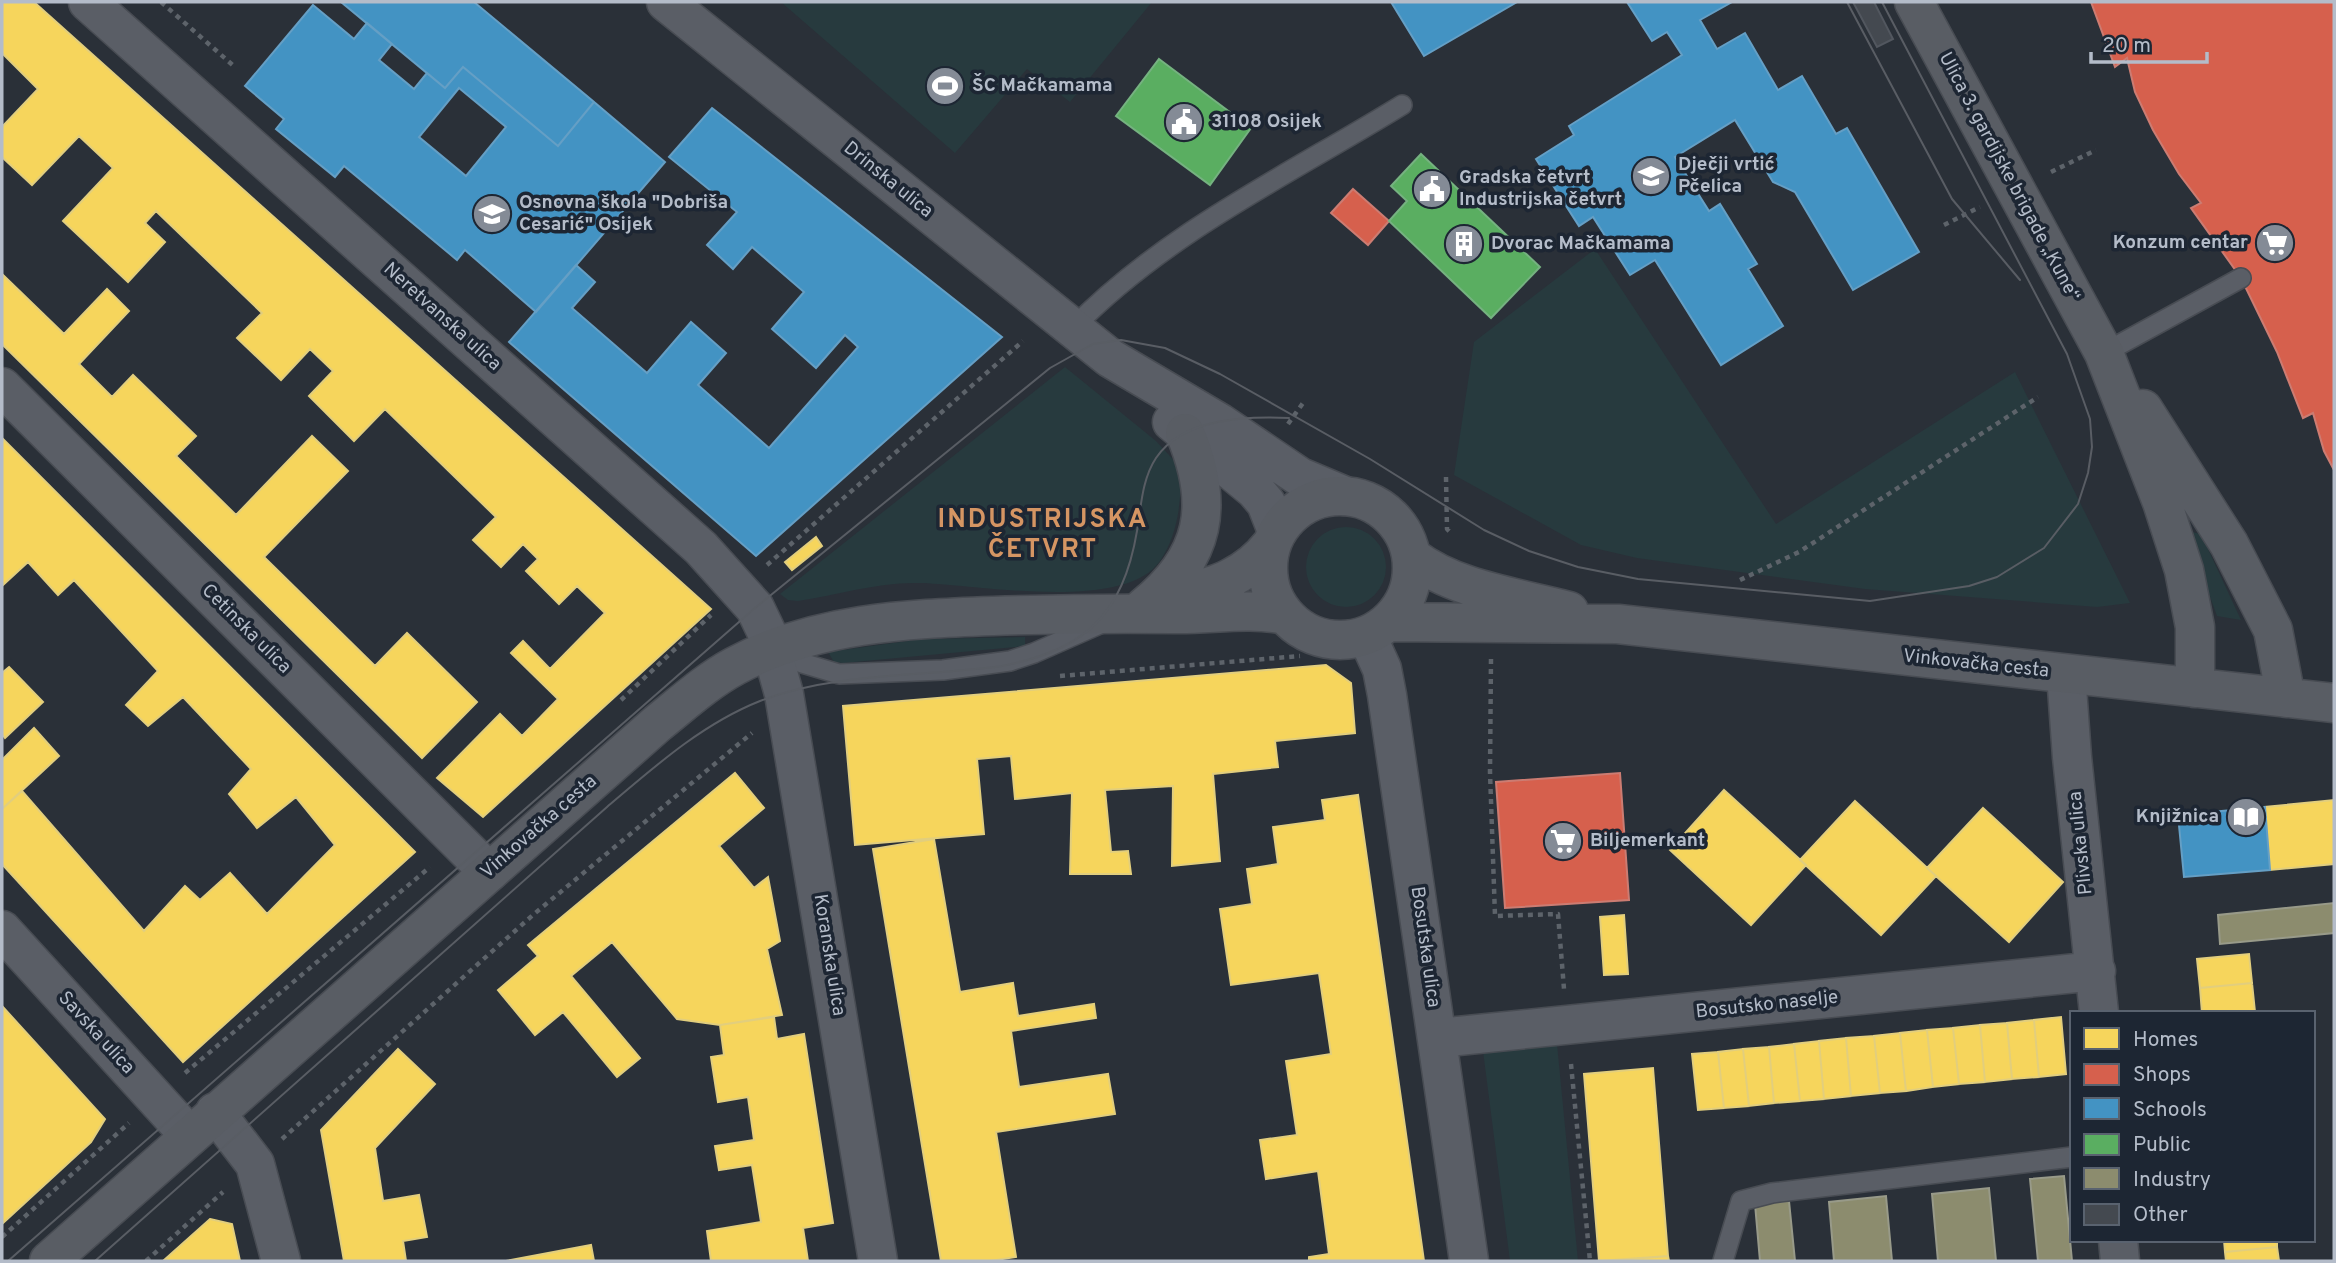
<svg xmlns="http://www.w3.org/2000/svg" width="2336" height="1263" font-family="Overpass,sans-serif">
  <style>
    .green { fill: #273a3e }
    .homes { fill: #f6d55c; stroke: #e2ce7d; stroke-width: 2 }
    .shops { fill: #d6604d; stroke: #cc7c72; stroke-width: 2 }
    .schools { fill: #4393c3; stroke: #659fc5; stroke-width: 2; fill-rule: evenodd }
    .public { fill: #5aae61; stroke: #75b280; stroke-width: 2 }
    .industry { fill: #8c8c6e; stroke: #989a89; stroke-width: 2 }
    .building { fill: #444950; stroke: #52575f; stroke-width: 2 }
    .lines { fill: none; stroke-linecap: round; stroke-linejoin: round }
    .lane-casing { stroke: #484c53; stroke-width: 22 }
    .street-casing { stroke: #484c53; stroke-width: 41 }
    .secondary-casing { stroke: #484c53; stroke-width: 41 }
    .path { stroke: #5d636a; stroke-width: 4.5; stroke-dasharray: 5 5; stroke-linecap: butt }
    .lane { stroke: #5a5e66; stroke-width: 19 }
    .street { stroke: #5a5e66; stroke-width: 38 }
    .secondary { stroke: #595d64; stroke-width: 38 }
    .tram { stroke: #595d64; stroke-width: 2 }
    .labels { text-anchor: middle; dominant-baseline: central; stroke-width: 7; stroke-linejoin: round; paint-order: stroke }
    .poi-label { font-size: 19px; font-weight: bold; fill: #b4bcc9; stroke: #1d2633; text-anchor: start }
    .street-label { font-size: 19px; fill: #b4bcc9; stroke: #1d2633 }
    .district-label { font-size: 26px; font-weight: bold; letter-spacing: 2px; fill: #d59563; stroke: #1d2633 }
  </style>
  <rect width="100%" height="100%" fill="#2a3038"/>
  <path class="green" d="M781,2H1152L1070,102L1027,69L955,153Z
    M1595,249L1776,524L2015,372L2130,603L2097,607L1865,589L1637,558L1581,545L1454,475L1474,342Z
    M1065,367L1156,441L1181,468C1181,500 1179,533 1160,561C1125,613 974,584 919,583C877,582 839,595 798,601L788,600L780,594Z
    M1306 567a40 40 0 1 1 80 0a40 40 0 1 1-80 0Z
    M2192,532L2201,534L2241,620L2217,616L2189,539Z
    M1025,637V646L843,663L834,662L828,652L922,639Z
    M1557,1044L1578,1261H1510L1483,1051Z"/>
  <path class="homes" d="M2,2H34L711,609L483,817L437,778L500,714L522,736L558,699L511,653L523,641L550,669L605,613L577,586L559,604L526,571L538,559L523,544L501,567L473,540L496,517L385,409L354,441L309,396L333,371L310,349L281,380L237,338L262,313L156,211L145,223L165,242L128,282L63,221L113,168L79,136L32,185L2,157V127L38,89L2,53Z
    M2,274L64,334L107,289L129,311L79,364L112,397L133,375L196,436L176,456L236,515L312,436L348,471L264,557L375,666L407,633L477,702L422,758L2,344Z
    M2,438L415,852L183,1062L2,864V809L22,791L144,931L185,886L200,900L230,873L267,914L335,845L296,797L257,828L229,794L251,769L183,697L148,726L126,705L158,671L74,580L58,595L28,562L2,586Z
    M816,537L822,546L792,570L785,562Z
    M1326,665L1351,683L1355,733L1275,741L1278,767L1213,774L1220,861L1172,866L1173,786L1105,790L1111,852L1128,851L1131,874H1070L1072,793L1015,799L1011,756L977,759L984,834L855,845L843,706Z
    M9,667L43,702L5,738L2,734V673Z
    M34,728L59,756L2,809V760Z
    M735,773L764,808L719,846L754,888L768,877L780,941L767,949L782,1015L720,1025L677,1019L612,942L571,976L640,1058L617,1077L563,1012L535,1035L498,990L538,956L528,945Z
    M1724,790L1806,865L1751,925L1670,850Z
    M1358,795L1424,1261H1309V1257L1329,1254L1318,1171L1266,1179L1260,1140L1297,1135L1286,1061L1331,1054L1319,973L1231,985L1220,909L1252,904L1247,869L1278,864L1273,827L1325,820L1322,800Z
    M2334,800V864L2270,870L2265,807Z
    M1855,801L1936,876L1881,935L1800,860Z
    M1983,808L2063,882L2009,942L1927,868Z
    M934,839L960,992L1013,983L1018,1016L1094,1004L1096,1018L1011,1031L1019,1087L1108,1074L1115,1114L996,1132L1016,1257L990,1261H941L873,849Z
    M1624,915L1628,974L1604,975L1600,917Z
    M2249,954L2252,983L2200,988L2197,959Z
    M2252,983L2255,1012L2202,1013L2200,988Z
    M2,1006L105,1119L91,1142L2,1224Z
    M774,1017L777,1039L804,1034L833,1223L803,1228L808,1261H711L707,1231L761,1222L752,1165L719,1170L715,1146L754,1140L748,1097L718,1102L711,1057L724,1055L720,1025Z
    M2061,1017L2066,1074L2039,1077L2034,1020Z
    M2034,1020L2039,1077L2012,1079L2007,1023Z
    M2007,1023L2012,1079L1985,1082L1980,1025Z
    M1980,1025L1985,1082L1959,1084L1953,1028Z
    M1953,1028L1959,1084L1933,1087L1927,1030Z
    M1927,1030L1933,1087L1906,1091L1900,1033Z
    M1900,1033L1906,1091L1880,1093L1874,1036Z
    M1874,1036L1880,1093L1851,1096L1846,1038Z
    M1846,1038L1851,1096L1824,1099L1819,1041Z
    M1819,1041L1824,1099L1800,1101L1794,1044Z
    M1794,1044L1800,1101L1774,1103L1769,1047Z
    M1769,1047L1774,1103L1749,1106L1743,1049Z
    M398,1049L435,1084L375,1148L383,1201L419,1195L427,1237L403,1241L406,1261H344L321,1130Z
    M1743,1049L1749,1106L1724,1108L1718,1052Z
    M1718,1052L1724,1108L1698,1110L1692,1054Z
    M1653,1068L1668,1256L1599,1261L1584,1074Z
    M210,1219L232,1224L240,1261H163Z
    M2224,1240H2277V1247L2225,1252Z
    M591,1245L594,1261H506Z
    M2277,1247L2279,1261H2226L2225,1252Z
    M1668,1256L1669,1261H1609Z"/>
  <path class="shops" d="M2091,2H2334V470L2324,451L2313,413L2303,418L2277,352L2241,278L2191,208L2201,203L2179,174L2153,130L2135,92L2127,58L2115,67Z
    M1353,189L1389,221L1368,245L1331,213Z
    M1620,773L1629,900L1505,908L1496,782Z"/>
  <path class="schools" d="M341,2H474L594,102L558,146L463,67L445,88Z
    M1391,2H1517L1424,56Z
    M1627,2H1732L1700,20L1717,49L1745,33L1778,90L1802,76L1836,134L1847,128L1919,252L1853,290L1795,192L1773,182L1735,120L1675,157L1709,211L1720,204L1757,264L1748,269L1783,326L1721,365L1655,260L1630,275L1593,217L1579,226L1536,159L1574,135L1569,126L1682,55L1667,32L1652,41Z
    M313,5L354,39L367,23L392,44L379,60L414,89L427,73L445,88L463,67L558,146L594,102L665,162L536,312L465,250L457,260L344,166L335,177L276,129L284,119L245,86ZM459,88L506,127L466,176L419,137Z
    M712,108L1002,337L756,556L509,342L576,265L595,282L572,308L647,373L691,322L726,353L698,385L769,448L858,347L845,335L816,368L772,329L804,292L752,247L733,269L707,245L737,212L669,157Z
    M2265,807L2270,870L2184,877L2178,815Z"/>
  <path class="public" d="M1159,59L1251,128L1210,185L1116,116Z
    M1421,154L1540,267L1491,318L1389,221L1407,201L1391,186Z"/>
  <path class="industry" d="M2334,903V933L2220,944L2218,915Z
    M2064,1176L2072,1261H2038L2030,1179Z
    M1989,1188L1996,1261H1938L1932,1194Z
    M1886,1196L1892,1261H1834L1829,1202Z
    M1789,1201L1795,1261H1760L1755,1204Z"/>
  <path class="building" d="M1853,2H1874L1893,39L1877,47Z"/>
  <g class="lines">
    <g class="lane-casing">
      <path id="lane" d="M1073,328C1165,233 1290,174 1402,105
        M2104,353L2241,278
        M774,650L802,663L839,674L943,670L1010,661L1034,653L1102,623
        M1723,1261L1741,1201L1772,1193L2072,1157"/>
    </g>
    <g class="street-casing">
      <path id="street" d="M88,2L701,548L755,608L767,633L784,694L878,1261
        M666,2L1110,358L1220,423L1300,477L1345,496
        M2,387L489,872
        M1172,422L1255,490L1266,503L1277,531
        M1367,636L1382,669L1387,695L1469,1261
        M2066,674L2072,757L2099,1013
        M2,930L189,1135
        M1438,1038L2096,971
        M215,1112L255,1164L281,1261
        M2118,1240L2120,1261"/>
    </g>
    <g class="secondary-casing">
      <path id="secondary" d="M1914,2L2104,353L2162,502L2184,570L2195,627V688
        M2143,409L2229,544L2273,630L2286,698
        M1268 568a72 72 0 1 1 144 0a72 72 0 1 1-144 0Z
        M1412,557C1455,590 1516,597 1569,611
        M1160,602C1204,588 1241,583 1271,545
        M1144,607C1206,557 1215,505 1185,433
        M1389,622L1618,624L2334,703
        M49,1261L658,723C683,703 707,681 735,666C815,623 905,619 993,616C1054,614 1113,613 1174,614C1211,615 1248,607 1285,615"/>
    </g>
    <path class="path" d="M161,2L236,68
      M2051,172L2096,150
      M1944,225L1980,207
      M1288,424L1303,403
      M1446,477L1447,529L1450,532
      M767,565L1023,341
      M1740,580L1799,552L2038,397
      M1491,659L1490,772L1495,916L1558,914L1564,989
      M1060,676L1300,656
      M621,700L711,615
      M1571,1064L1590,1261
      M185,1073L430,867
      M282,1139L534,914L752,733
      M2,1237L129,1123
      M146,1261L223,1192"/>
    <use href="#lane" class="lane"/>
    <use href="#street" class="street"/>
    <use href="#secondary" class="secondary"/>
    <path class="tram" d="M1847,2L1952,199L2020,280
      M8,1261L755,608L1050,368L1093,344L1121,340L1165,348L1220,374L1370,459L1484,530L1529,551L1578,567L1638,579L1870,601L1969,586L1997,577L2044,548L2078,504L2088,473L2092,447L2090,419L2067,354L1882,2
      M95,1261L607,807C654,767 702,724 760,701C835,672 923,677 1002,666C1085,650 1123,615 1137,531C1141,507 1142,479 1156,458C1183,418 1245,416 1289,418"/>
  </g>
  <defs>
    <g id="stadium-disc" transform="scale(2.0125)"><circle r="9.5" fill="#848b96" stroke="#1d2633"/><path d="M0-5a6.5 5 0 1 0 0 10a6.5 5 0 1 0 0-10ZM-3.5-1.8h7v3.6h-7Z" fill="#fff"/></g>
    <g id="civic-disc" transform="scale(2.0125)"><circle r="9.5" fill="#848b96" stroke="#1d2633"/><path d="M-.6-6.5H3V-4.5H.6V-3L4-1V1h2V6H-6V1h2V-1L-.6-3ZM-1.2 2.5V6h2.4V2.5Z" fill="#fff"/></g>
    <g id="school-disc" transform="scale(2.0125)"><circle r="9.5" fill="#848b96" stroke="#1d2633"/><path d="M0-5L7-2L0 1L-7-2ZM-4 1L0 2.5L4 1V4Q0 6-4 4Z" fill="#fff"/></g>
    <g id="supermarket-disc" transform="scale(2.0125)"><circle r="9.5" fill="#848b96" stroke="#1d2633"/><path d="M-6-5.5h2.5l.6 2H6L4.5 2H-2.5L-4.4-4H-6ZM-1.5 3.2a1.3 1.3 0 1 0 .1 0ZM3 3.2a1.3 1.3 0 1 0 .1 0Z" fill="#fff"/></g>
    <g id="building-disc" transform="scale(2.0125)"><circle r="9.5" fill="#848b96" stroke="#1d2633"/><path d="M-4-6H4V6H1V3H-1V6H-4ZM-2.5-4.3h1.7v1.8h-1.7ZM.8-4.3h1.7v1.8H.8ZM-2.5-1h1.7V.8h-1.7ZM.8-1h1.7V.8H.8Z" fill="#fff"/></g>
    <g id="library-disc" transform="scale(2.0125)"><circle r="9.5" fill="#848b96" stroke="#1d2633"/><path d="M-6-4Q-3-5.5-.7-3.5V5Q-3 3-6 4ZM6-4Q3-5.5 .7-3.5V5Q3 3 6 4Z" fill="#fff"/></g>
  </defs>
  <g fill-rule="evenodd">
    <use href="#stadium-disc" x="945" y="86"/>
    <use href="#civic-disc" x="1184" y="122"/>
    <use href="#school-disc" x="1651" y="176"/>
    <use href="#civic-disc" x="1432" y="189"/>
    <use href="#school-disc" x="492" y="214"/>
    <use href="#supermarket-disc" x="2275" y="243"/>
    <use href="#building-disc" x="1464" y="244"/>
    <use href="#library-disc" x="2246" y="817"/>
    <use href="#supermarket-disc" x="1563" y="841"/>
  </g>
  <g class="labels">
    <g class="poi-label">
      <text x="972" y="86">ŠC Mačkamama</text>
      <text x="1211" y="122">31108 Osijek</text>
      <text x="1678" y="165">Dječji vrtić<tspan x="1678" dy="22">Pčelica</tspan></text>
      <text x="1459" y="178">Gradska četvrt<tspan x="1459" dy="22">Industrijska četvrt</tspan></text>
      <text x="519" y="203">Osnovna škola "Dobriša<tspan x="519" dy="22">Cesarić" Osijek</tspan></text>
      <text x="2248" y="243" text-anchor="end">Konzum centar</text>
      <text x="1491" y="244">Dvorac Mačkamama</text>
      <text x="2219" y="817" text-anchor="end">Knjižnica</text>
      <text x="1590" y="841">Biljemerkant</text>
    </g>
    <g class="street-label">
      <text transform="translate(2009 177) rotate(62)">Ulica 3. gardijske brigade „Kune“</text>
      <text transform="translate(888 180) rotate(39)">Drinska ulica</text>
      <text transform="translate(442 317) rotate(42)">Neretvanska ulica</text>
      <text transform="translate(246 629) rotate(45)">Cetinska ulica</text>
      <text transform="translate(1976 664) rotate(6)">Vinkovačka cesta</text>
      <text transform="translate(539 827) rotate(-41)">Vinkovačka cesta</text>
      <text transform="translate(2081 843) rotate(-96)">Plivska ulica</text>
      <text transform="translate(1425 947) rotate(82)">Bosutska ulica</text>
      <text transform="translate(829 955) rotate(81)">Koranska ulica</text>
      <text transform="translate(1767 1005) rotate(-6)">Bosutsko naselje</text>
      <text transform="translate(96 1033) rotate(48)">Savska ulica</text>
    </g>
    <g class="district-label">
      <text x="1043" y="520">INDUSTRIJSKA<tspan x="1043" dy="30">ČETVRT</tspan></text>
    </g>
  </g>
  <rect width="2336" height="1263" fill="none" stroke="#b4bcc9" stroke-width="7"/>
  <rect x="2070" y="1011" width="245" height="231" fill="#1d2633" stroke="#59626f" stroke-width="2"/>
  <rect x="2084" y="1028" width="35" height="21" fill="#f6d55c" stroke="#59626f" stroke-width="2"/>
  <text x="2133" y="1046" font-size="21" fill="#b4bcc9">Homes</text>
  <rect x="2084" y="1064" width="35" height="21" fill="#d6604d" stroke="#59626f" stroke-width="2"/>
  <text x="2133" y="1081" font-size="21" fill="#b4bcc9">Shops</text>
  <rect x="2084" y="1098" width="35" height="21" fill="#4393c3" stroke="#59626f" stroke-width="2"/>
  <text x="2133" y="1116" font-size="21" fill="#b4bcc9">Schools</text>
  <rect x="2084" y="1134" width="35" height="21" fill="#5aae61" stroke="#59626f" stroke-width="2"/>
  <text x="2133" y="1151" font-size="21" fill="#b4bcc9">Public</text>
  <rect x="2084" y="1168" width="35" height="21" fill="#8c8c6e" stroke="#59626f" stroke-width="2"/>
  <text x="2133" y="1186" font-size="21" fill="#b4bcc9">Industry</text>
  <rect x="2084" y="1204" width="35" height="21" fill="#444950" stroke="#59626f" stroke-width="2"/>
  <text x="2133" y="1221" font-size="21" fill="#b4bcc9">Other</text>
  <path d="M2091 52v10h116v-10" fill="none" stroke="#b4bcc9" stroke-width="3.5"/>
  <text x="2102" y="52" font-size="21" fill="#b4bcc9" stroke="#1d2633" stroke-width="5" paint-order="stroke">20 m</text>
</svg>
